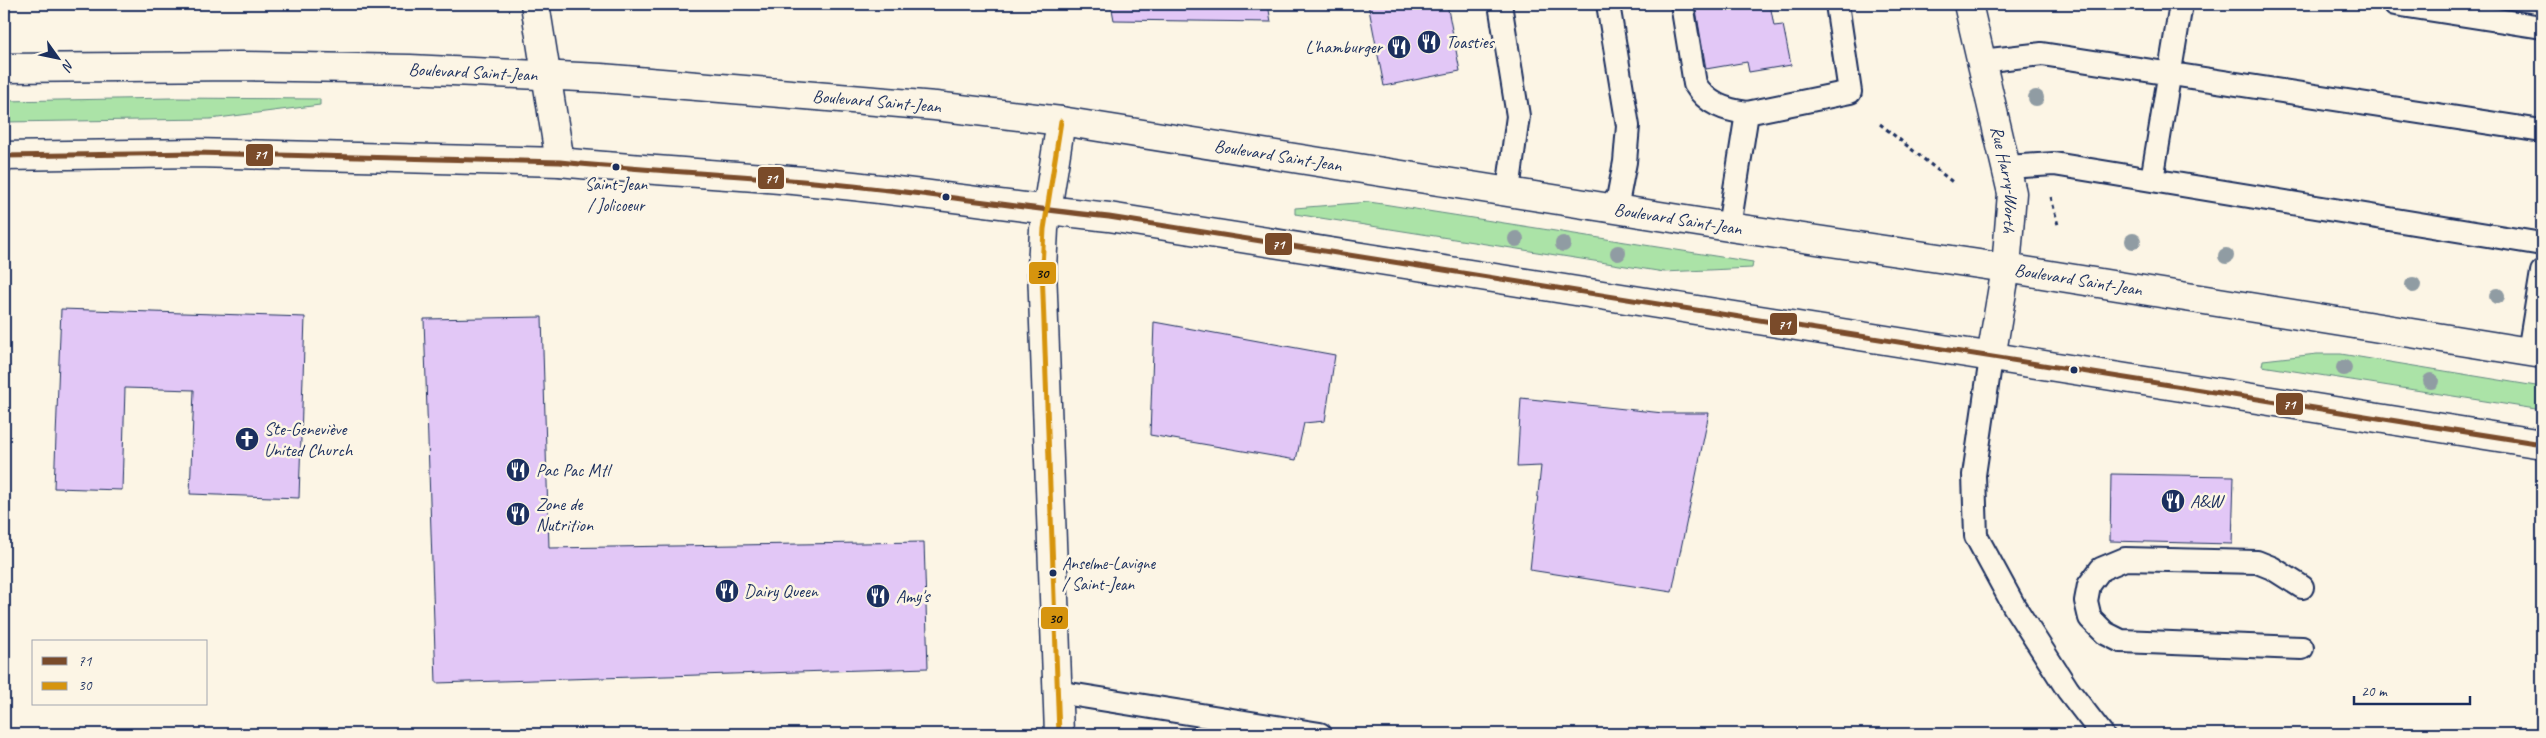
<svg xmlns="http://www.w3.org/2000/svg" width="2546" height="738" font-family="Caveat,sans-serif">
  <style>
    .green { fill: #abe3a7; stroke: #638982 }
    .building { fill: #e2c7f6; stroke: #1b2f5e }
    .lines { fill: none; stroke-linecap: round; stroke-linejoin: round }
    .lane-casing { stroke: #1b2f5e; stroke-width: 26 }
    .street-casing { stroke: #1b2f5e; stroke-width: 31 }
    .secondary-casing { stroke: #1b2f5e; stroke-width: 31 }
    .path { stroke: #1b2f5e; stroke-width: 3; stroke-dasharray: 4 4; stroke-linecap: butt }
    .lane { stroke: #fcf5e5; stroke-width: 22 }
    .street { stroke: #fcf5e5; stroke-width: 28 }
    .secondary { stroke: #fcf5e5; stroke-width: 28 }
    .bus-1-casing { stroke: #fcf5e5; stroke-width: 9 }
    .bus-2-casing { stroke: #fcf5e5; stroke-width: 9 }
    .bus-1 { stroke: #7a4b2a; stroke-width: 5 }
    .bus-2 { stroke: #d6940e; stroke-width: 5 }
    .tree { fill: #909ca3 }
    .bus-dot { fill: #1b2f5e; stroke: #fcf5e5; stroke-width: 2 }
    .labels { text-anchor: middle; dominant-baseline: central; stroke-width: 5; stroke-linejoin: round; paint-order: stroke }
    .bus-label { font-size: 17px; fill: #1b2f5e; stroke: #fcf5e5 }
    .poi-label { font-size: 18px; fill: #1b2f5e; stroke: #fcf5e5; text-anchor: start }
    .street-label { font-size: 18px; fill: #1b2f5e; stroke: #fcf5e5 }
    .line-badge { stroke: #fcf5e5; stroke-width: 2 }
    .badge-label { font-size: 14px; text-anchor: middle; font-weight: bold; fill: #fff }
    .pale-badge-label { font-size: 14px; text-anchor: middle; font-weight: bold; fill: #111 }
  </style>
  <rect width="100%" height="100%" fill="#fcf5e5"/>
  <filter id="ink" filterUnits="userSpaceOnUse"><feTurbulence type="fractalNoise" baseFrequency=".02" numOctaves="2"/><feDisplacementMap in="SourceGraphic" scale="10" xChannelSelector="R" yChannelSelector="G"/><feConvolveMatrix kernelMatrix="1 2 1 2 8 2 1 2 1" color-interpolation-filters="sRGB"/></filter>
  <g filter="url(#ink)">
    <path class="green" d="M172,98L320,99V105L210,119L4,122V101Z
      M1369,202L1383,204L1753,262L1752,268L1664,272L1295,214V208Z
      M2317,354H2341L2542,387V410L2262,366L2263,360Z"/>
    <path class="building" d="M1111,4H1268L1271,22L1114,20Z
      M1368,4H1447L1460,71L1384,86Z
      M1695,4H1770L1774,26L1783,25L1791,65L1749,72L1747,62L1706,69Z
      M61,309L305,317L299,498L190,494L194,390L125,388L122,490L54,488Z
      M542,317L549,548L924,542L928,668L436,683L424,319Z
      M1154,322L1335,355L1325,421L1304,423L1296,460L1150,435Z
      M1521,398L1663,413H1709L1672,592L1530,570L1541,466L1517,467Z
      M2111,474L2234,476L2232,544L2110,541Z"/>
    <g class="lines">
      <g class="lane-casing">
        <path id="lane" d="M1500,4L1518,116L1508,191
          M1608,4L1628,126L1625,162L1616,209
          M1682,4L1695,84C1707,104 1725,110 1747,113
          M2395,4L2542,27
          M1981,61L2042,54L2542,131
          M2007,167L2054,164L2542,244
          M2152,180L2181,4
          M1729,227L1747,113L1850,92L1837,4
          M2529,352L2542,272
          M1991,358L1974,475L1976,536L2014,606L2068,690L2102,734
          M2302,587L2272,568L2257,562L2125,559L2101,569L2089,585L2086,601L2090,618L2105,633L2121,641L2302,648
          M1057,692L1320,734"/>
      </g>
      <g class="street-casing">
        <g id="street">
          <path d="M535,4L560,162"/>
          <path id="s1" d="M1968,4L2012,193L2006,268L1991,358"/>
        </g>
      </g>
      <g class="secondary-casing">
        <g id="secondary">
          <path id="s2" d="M4,68L241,66L410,69L601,78L935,106L1061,121L1729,227L2006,268L2542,354"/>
          <path d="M4,156L196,153L560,162C641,170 722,174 803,181C905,190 1007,206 1109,217L2542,444"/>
          <path d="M1059,734L1042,268L1044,229L1061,121"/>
        </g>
      </g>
      <path class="path" d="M1880,124L1955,184
        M2051,197L2058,225"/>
      <use href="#lane" class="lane"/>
      <use href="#street" class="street"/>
      <use href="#secondary" class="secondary"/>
      <g class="bus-1-casing">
        <path id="bus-1" d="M4,156L196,153L560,162C641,170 722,174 803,181C905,190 1007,206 1109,217L2542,444"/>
      </g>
      <g class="bus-2-casing">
        <path id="bus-2" d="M1059,734L1042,268L1044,229L1061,121"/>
      </g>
      <use href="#bus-1" class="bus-1"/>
      <use href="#bus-2" class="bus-2"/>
    </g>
    <g class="tree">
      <circle cx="2036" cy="98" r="8"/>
      <circle cx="1516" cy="239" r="8"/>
      <circle cx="2133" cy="241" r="8"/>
      <circle cx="1563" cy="244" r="8"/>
      <circle cx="1618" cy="253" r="8"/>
      <circle cx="2226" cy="256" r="8"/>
      <circle cx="2413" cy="285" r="8"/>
      <circle cx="2497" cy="296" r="8"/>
      <circle cx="2344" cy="368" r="8"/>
      <circle cx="2431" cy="381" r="8"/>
    </g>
  </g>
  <defs>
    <g id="restaurant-disc" transform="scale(1.25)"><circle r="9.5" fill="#1b2f5e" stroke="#fcf5e5"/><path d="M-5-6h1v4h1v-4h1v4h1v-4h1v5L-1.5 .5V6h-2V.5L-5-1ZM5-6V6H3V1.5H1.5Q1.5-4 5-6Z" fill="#fff"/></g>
    <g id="church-disc" transform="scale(1.25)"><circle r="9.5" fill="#1b2f5e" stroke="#fcf5e5"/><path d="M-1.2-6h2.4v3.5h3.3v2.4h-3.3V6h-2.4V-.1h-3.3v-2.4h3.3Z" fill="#fff"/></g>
  </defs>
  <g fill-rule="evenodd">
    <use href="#restaurant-disc" x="1429" y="42"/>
    <use href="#restaurant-disc" x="1399" y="47"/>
    <use href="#church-disc" x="247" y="439"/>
    <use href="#restaurant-disc" x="518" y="470"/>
    <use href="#restaurant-disc" x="2173" y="501"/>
    <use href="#restaurant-disc" x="518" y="514"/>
    <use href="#restaurant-disc" x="727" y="591"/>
    <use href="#restaurant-disc" x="878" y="596"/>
  </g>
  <g class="bus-dot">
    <circle cx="616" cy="167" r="4.5"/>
    <circle cx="946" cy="197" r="4.5"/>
    <circle cx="2074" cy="370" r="4.5"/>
    <circle cx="1053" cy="573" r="4.5"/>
  </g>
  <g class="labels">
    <g class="bus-label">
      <text x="616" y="184">Saint-Jean<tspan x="616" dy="21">/ Jolicoeur</tspan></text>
      <text x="1062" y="563" text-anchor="start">Anselme-Lavigne<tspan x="1062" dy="21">/ Saint-Jean</tspan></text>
    </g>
    <g class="poi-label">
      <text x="1446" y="42">Toasties</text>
      <text x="1382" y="47" text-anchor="end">L'hamburger</text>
      <text x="264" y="429">Ste-Geneviève<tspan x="264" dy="21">United Church</tspan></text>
      <text x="536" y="470">Pac Pac Mtl</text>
      <text x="2190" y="501">A&amp;W</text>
      <text x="536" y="504">Zone de<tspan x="536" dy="21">Nutrition</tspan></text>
      <text x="744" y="591">Dairy Queen</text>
      <text x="896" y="596">Amy's</text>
    </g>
    <g class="street-label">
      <text stroke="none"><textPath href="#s2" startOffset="469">Boulevard Saint-Jean</textPath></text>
      <text stroke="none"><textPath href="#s2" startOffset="874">Boulevard Saint-Jean</textPath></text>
      <text stroke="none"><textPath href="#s2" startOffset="1279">Boulevard Saint-Jean</textPath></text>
      <text stroke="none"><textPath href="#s1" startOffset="180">Rue Harry-Worth</textPath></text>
      <text stroke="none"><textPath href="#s2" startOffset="1684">Boulevard Saint-Jean</textPath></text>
      <text stroke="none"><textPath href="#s2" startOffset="2089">Boulevard Saint-Jean</textPath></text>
    </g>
  </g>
  <g class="line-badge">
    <rect x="245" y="143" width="29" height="24" rx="5" fill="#7a4b2a"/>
    <rect x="757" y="166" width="28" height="24" rx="5" fill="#7a4b2a"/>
    <rect x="1264" y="232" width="29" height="24" rx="5" fill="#7a4b2a"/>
    <rect x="1028" y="261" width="29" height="24" rx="5" fill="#d6940e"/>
    <rect x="1769" y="312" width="29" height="24" rx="5" fill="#7a4b2a"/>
    <rect x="2275" y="392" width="29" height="24" rx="5" fill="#7a4b2a"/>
    <rect x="1040" y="606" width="29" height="24" rx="5" fill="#d6940e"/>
  </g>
  <g class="badge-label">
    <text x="260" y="159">71</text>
    <text x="771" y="183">71</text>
    <text x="1278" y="249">71</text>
    <text x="1784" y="329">71</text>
    <text x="2289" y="409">71</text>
  </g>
  <g class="pale-badge-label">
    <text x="1042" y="278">30</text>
    <text x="1055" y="623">30</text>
  </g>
  <rect width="2546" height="738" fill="none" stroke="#fcf5e5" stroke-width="20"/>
  <rect x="10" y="10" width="2526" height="718" fill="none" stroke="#1b2f5e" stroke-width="2" filter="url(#ink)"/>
  <rect x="32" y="640" width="175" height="65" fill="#fcf5e5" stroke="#a2a6af"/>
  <rect x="42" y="657" width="25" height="8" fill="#7a4b2a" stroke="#a2a6af"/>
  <text x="78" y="666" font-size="15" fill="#1b2f5e">71</text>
  <rect x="42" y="682" width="25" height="8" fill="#d6940e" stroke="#a2a6af"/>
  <text x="78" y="690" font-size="15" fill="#1b2f5e">30</text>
  <g transform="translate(58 58) rotate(123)" stroke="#fcf5e5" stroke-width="4" paint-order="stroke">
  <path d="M0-4L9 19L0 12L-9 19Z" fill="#1b2f5e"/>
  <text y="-8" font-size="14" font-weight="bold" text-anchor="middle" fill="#1b2f5e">N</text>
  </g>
  <path d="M2354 696v8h116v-8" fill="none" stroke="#1b2f5e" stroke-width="2.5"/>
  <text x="2361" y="696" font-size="15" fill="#1b2f5e" stroke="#fcf5e5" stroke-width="4" paint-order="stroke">20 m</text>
</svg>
